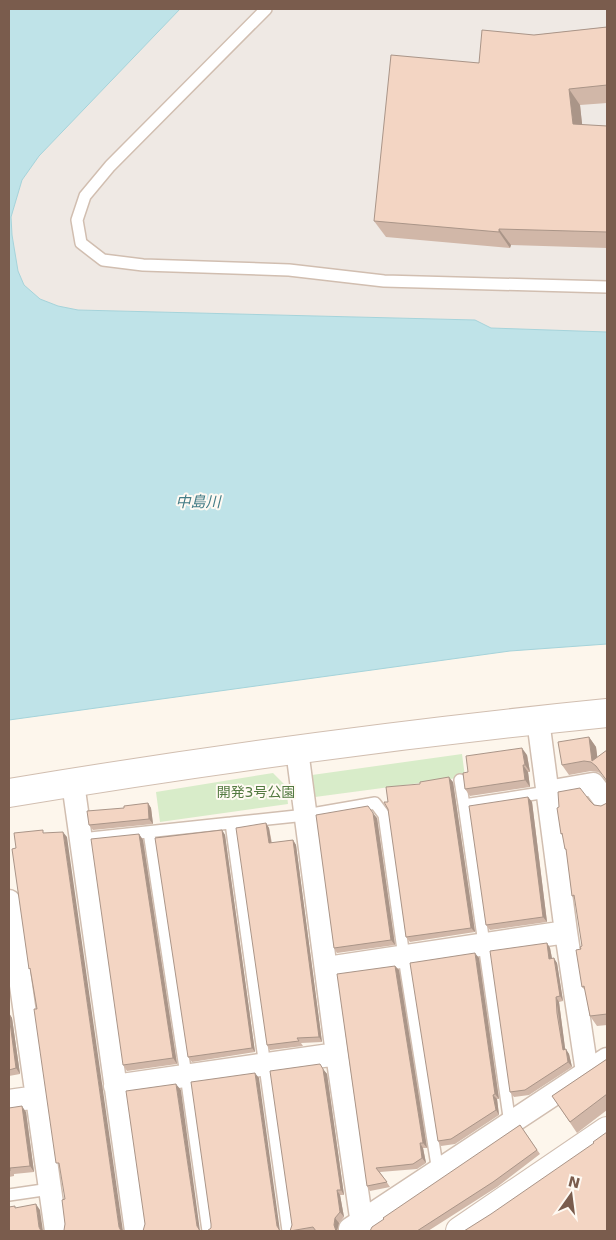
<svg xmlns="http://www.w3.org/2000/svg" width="616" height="1240" font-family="'DejaVu Sans','Noto Sans JP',sans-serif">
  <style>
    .industrial { fill: #efe9e4 }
    .green { fill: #d8ecc9 }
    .water { fill: #bfe3e8; stroke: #a5d3da }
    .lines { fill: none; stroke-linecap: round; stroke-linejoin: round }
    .service-casing { stroke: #d1beb0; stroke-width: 14 }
    .minor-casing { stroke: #d1beb0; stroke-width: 25 }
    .tertiary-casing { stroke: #d1beb0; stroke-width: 30 }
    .service { stroke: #fff; stroke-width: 11 }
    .minor { stroke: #fff; stroke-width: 22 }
    .tertiary { stroke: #fff; stroke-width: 28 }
    .wall { fill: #d1b7a8 }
    .shaded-wall { fill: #aa9588 }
    .building { fill: #f3d5c3; stroke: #aa9588 }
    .labels { text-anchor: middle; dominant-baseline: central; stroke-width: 4; stroke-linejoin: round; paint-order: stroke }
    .park-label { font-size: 14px; fill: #537a41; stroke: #fffaf3 }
    .water-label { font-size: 15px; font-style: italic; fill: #437c86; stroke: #fffaf3 }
  </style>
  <rect width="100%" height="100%" fill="#fdf6ec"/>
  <path class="industrial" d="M180,9H607V332L491,328L475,320L78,310L58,306L40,299L24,285L18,271L12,235L11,217L22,180L39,156Z"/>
  <path class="green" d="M462,754L465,777L315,797L312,775Z
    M273,773L286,786L288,804L160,822L156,792Z"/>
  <path class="water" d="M9,9H180L39,156L22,180L11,217L12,235L18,271L24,285L40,299L58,306L78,310L475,320L491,328L607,332V644L510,651L9,720Z"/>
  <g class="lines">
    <g class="service-casing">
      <path id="service" d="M266,9L110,166L85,196L77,220L81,243L103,260L143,265L289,270L384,281L607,287
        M460,780L464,805L510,1124
        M464,805L547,792
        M231,823L288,1231
        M149,832L186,1075L208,1231
        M81,839L306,815L375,803L384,815L404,957L438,1172
        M9,1195L50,1189"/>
    </g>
    <g class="minor-casing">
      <path id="minor" d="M538,720L566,932L587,1072
        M297,750L337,1054L363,1231
        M73,783L136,1231
        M547,792L593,784L607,803
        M9,901L56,1231
        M327,968L566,932
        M115,1086L337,1054
        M9,1101L37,1097
        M350,1229L607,1059"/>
    </g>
    <g class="tertiary-casing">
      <path id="tertiary" d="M9,793C207,760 407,733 607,713
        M460,1231L607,1131"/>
    </g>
    <use href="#service" class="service"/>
    <use href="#minor" class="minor"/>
    <use href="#tertiary" class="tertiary"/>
  </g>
  <path class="wall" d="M607,27V103L580,105L582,125L607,126V248L511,245L510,248L386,237L374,221L479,63L534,35Z
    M589,737L596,747L597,757L604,776L598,772L591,771L569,775L562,765Z
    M527,755L530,772H528L530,787L470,796L465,789L468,772Z
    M453,782L475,932L410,942L406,937L388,802Z
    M528,797L532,802L547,922L490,930L486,925Z
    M590,801L594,805L601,806L607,803V1025L597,1026L590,1016L585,990L582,987L581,949L582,946L575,899L572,896L567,851L565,849L563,836L561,834Z
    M148,803L151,808L153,824L93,830L89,825L124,808Z
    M377,818L395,945L337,953L334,948Z
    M266,823L269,828L272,843L293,840L296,845L322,1042L301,1043L303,1046L270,1050L267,1045Z
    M222,830L225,835L255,1052L192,1062L188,1057Z
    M139,834L143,840L177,1064L127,1071L123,1065Z
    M547,943L550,948L552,958L557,963L563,1001L559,1002L561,1018L565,1049L569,1054L572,1067L529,1095L514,1097L510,1092Z
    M479,958L499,1099H497L499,1115L455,1144L441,1146L438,1141Z
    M395,966L399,970L427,1148H423L426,1163L417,1169L380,1172L390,1187L370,1191L367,1186Z
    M9,1013L12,1018L20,1074L9,1076Z
    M607,1059V1110L577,1133L552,1096Z
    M323,1069L327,1074L344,1195H340L344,1217L339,1223L337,1231H290L292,1225Z
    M9,1108L26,1112L34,1172L14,1174V1176L9,1177Z
    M520,1125L540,1154L497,1187L428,1231H370Z"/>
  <path class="shaded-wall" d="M569,89L580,105L584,141L573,124Z
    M499,229L511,245L510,248L499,232Z
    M589,737L596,747L599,769L592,761Z
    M522,748L527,755L530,772L525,765Z
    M523,765L528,772L530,787L525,780Z
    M449,777L453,782L475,932L471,928Z
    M528,797L532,802L547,922L543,917Z
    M148,803L151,808L153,824L149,819Z
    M373,813L377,818L395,945L391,940Z
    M266,823L269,828L272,848L269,843Z
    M222,830L225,835L255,1052L252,1048Z
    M63,832L67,837L123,1231H121L119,1227Z
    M139,834L143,840L177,1064L173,1058Z
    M293,840L296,845L322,1042L319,1037Z
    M547,943L550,948L553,964L549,959Z
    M475,953L479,958L499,1099L495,1094Z
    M554,958L557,963L563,1001L560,996Z
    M395,966L399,970L427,1148L423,1143Z
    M556,997L559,1002L566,1055L563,1050Z
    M9,1013L12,1018L20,1074L16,1068Z
    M566,1049L569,1054L572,1067L568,1062Z
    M323,1069L327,1074L344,1195L341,1190Z
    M255,1073L259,1078L280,1231L277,1226Z
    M176,1084L181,1090L200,1231L197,1226Z
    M493,1095L497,1099L499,1115L496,1110Z
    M22,1106L26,1112L34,1172L30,1166Z
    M420,1143L423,1148L426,1163L422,1158Z
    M337,1190L340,1195L344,1217L340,1212Z
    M36,1204L40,1210L43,1231H41L39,1227Z
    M335,1218L339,1223L337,1231H336L334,1225Z"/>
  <path class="building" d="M607,27V85L569,89L573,124L607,126V232L499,229V232L374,221L391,55L479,63L482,30L534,35Z
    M589,737L592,761L607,750V781L596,766L591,762L584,761L562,765L558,742Z
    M522,748L525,765H523L525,780L465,789L463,773L468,772L466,756Z
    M449,777L471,928L406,937L388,809L384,802H388L386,787L420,784V782Z
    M580,788L590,801L594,805L601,806L607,803V1014L590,1016L584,986L582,987L576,950L581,949L580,947L582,946L574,895L572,896L566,849H565L562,833L561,834L557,808L559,807L558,792Z
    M528,797L543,917L486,925L469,806Z
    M148,803L149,819L89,825L87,811L124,808V806Z
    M368,806L373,813L391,940L334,948L316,815Z
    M266,823L269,843L293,840L319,1037L297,1038L299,1041L267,1045L236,828Z
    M43,830V833L63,832L119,1227L121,1231H63L64,1230L65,1224L62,1200L65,1199L59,1163H56L34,1009H37L30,968L29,969L12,849L16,848L14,833Z
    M222,830L252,1048L188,1057L155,838Z
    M139,834L173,1058L123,1065L91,839Z
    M547,943L549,959L554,958L560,996L556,997L557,1013L563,1050L566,1049L568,1062L525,1090L510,1092L490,951Z
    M475,953L495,1094L493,1095L496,1110L451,1139L438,1141L410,963Z
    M395,966L423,1143H420L422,1158L413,1164L376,1168L387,1182L367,1186L337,974Z
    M9,1015L16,1068L9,1070Z
    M607,1059V1094L570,1122L552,1096Z
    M320,1064L323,1069L341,1190H337L340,1212L335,1218L334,1225L336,1231H316L313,1227L290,1231L292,1225L270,1071Z
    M255,1073L277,1226L280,1231H207L211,1228V1224L191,1082Z
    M176,1084L197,1226L200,1231H143L145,1224L126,1091Z
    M22,1106L30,1166L10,1168V1171H9V1108Z
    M520,1125L537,1150L493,1182L417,1231H370L372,1227L384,1219L383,1218Z
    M607,1132V1231H464L491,1214L594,1143L593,1142Z
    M36,1204L39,1227L41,1231H9V1207L15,1206V1208Z"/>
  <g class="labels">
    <g class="park-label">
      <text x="256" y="792">開発3号公園</text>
    </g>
    <g class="water-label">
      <text x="198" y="502">中島川</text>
    </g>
  </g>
  <rect width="616" height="1240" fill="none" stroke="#7a5c4d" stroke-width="20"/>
  <g transform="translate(571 1195) rotate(14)" stroke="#fffaf3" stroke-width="4" paint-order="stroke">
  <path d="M0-4L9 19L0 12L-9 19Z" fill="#7a5c4d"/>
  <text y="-8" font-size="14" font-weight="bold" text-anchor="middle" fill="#7a5c4d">N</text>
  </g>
</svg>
